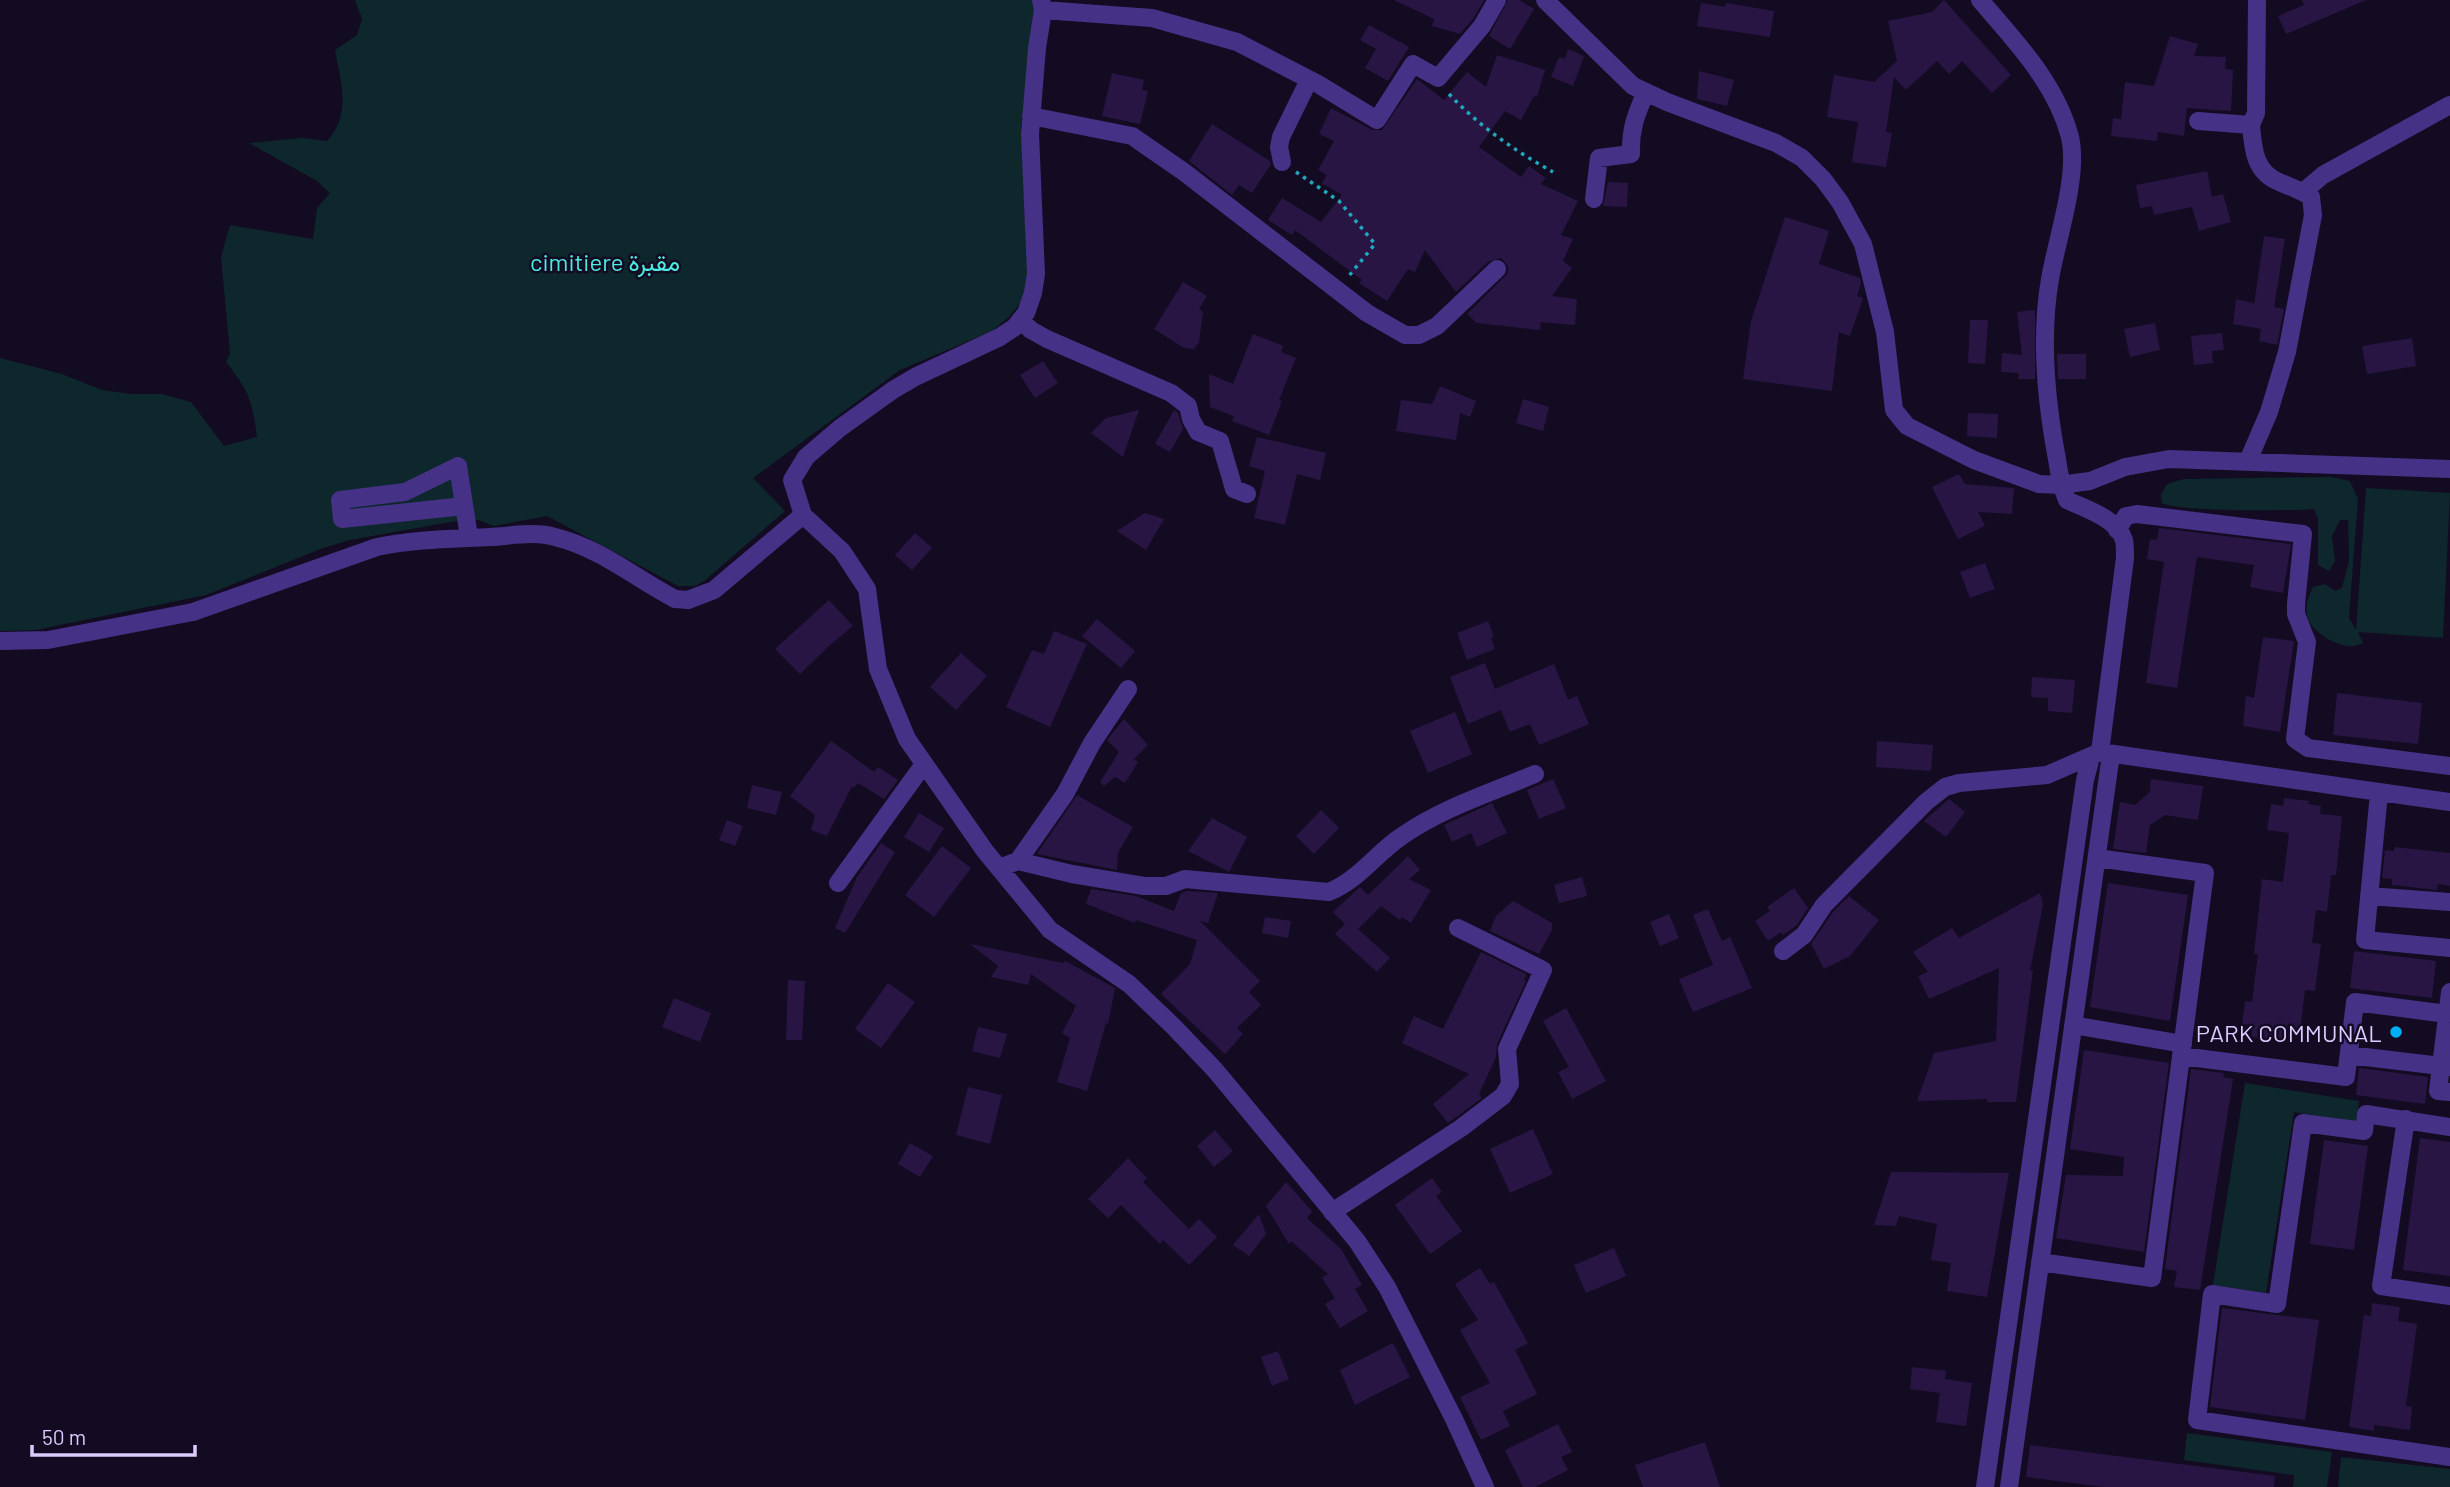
<svg xmlns="http://www.w3.org/2000/svg" width="2450" height="1487" font-family="Barlow,Vazirmatn,sans-serif">
  <style>
    .green { fill: #0d272c }
    .building { fill: #281544 }
    .lines { fill: none; stroke-linecap: round; stroke-linejoin: round }
    .path { stroke: #21a8bd; stroke-width: 3.5; stroke-dasharray: 3.5 5; stroke-linecap: butt }
    .street { stroke: #453186; stroke-width: 18 }
    .poi-dot { fill: #00aef6; stroke: #130b22; stroke-width: 2.5 }
    .labels { text-anchor: middle; dominant-baseline: central; stroke-width: 5; stroke-linejoin: round; paint-order: stroke }
    .park-label { font-size: 24px; fill: #4cebe2; stroke: #130b22 }
    .poi-label { font-size: 24px; fill: #dbcbff; stroke: #130b22; text-anchor: end }
  </style>
  <rect width="100%" height="100%" fill="#130b22"/>
  <path class="green" d="M355,0H1033L1035,9L1021,127L1028,293L1009,317L992,331L900,370L753,478L785,511L703,582L695,586H678L547,516L494,526L478,520L456,521L350,540L323,548L206,595L36,630L0,631V358L62,374L102,390L131,394H162L191,402L224,446L257,437C252,400 249,391 226,362L230,353L221,257L230,225L313,239L317,208L330,193L317,181L249,143L302,138L327,141C352,113 341,83 335,50L357,35L362,19Z
    M2331,477L2350,481L2358,499L2349,618L2356,630L2366,488L2450,493L2443,638L2358,632L2363,643C2360,644 2356,646 2352,646C2336,647 2310,631 2307,615C2305,604 2309,596 2313,587L2325,584L2335,591L2342,588L2349,561L2348,520H2340L2332,536L2335,561L2329,571L2318,565V519L2314,509C2289,511 2180,512 2162,503L2161,495L2167,484L2184,479Z
    M2245,1083L2359,1101L2356,1122L2294,1112L2266,1293L2213,1285Z
    M2187,1433L2332,1452L2327,1487H2293L2294,1475L2184,1460Z
    M2341,1457L2450,1469V1487H2338Z"/>
  <path class="building" d="M1394,0H1484L1473,19L1460,34L1432,26L1434,19Z
    M1508,0H1519L1534,9L1510,49L1489,36Z
    M1944,0L2011,75L1992,93L1962,61L1949,74L1937,61L1906,90L1894,77L1886,132L1892,133L1886,167L1852,162L1858,122L1827,117L1834,75L1874,82L1897,61L1888,21L1932,12Z
    M2302,0H2366L2286,34L2278,16L2304,5Z
    M1701,3L1725,7L1726,3L1774,11L1770,37L1697,26Z
    M1369,25L1409,47L1388,81L1365,68L1376,49L1360,40Z
    M2170,36L2198,44L2194,56L2226,57L2225,69L2233,70L2231,111L2187,108L2184,136L2158,132L2157,141L2111,136L2113,118L2121,119L2125,82L2154,86Z
    M1568,49L1584,56L1573,86L1551,77L1559,57L1565,59Z
    M1497,55L1545,70L1537,97L1534,96L1521,120L1505,111L1479,147L1521,177L1529,166L1546,178L1541,184L1578,201L1561,235L1573,239L1563,261L1572,268L1552,296L1577,299L1575,325L1541,322L1540,330L1477,323L1467,314L1508,273V266L1501,258L1489,261L1456,292L1425,250L1415,272L1408,269L1387,301L1359,283L1362,280L1295,230L1292,235L1268,220L1282,198L1321,222L1342,195L1322,183L1327,175L1318,170L1334,141L1319,134L1331,108L1372,130H1382L1417,79L1444,100L1467,72L1486,87Z
    M1699,71L1734,80L1727,106L1697,99Z
    M1112,73L1144,80L1142,90L1148,91L1140,124L1102,116Z
    M1212,124L1270,161L1271,164L1252,193L1239,185L1232,195L1189,161Z
    M2207,171L2212,197L2223,194L2231,222L2199,231L2192,207L2154,215L2152,206L2140,208L2136,185Z
    M1608,182L1628,183L1627,207L1603,206Z
    M1785,217L1829,231L1819,264L1860,278L1861,283L1857,296L1863,298L1850,336L1839,332L1832,391L1743,379L1751,321Z
    M2264,236L2285,239L2274,307L2284,309L2277,345L2259,341L2261,329L2233,324L2236,299L2253,303L2254,305Z
    M1183,282L1207,296L1199,309L1203,312L1199,342L1194,349L1184,348L1154,329Z
    M2035,310V379H2018L2019,373L2001,372L2002,353L2022,355L2017,312Z
    M1970,320H1988L1985,364L1968,363Z
    M2155,323L2160,350L2130,357L2124,329Z
    M2222,333L2224,350L2212,351L2213,363L2194,365L2191,336Z
    M1253,334L1283,346L1281,352L1296,358L1279,400L1282,401L1269,435L1232,421L1234,416L1210,407L1209,374L1233,384Z
    M2412,338L2416,366L2367,374L2362,346Z
    M2057,354H2086V379H2058Z
    M1043,361L1058,383L1035,398L1020,375Z
    M1440,386L1476,401L1470,417L1460,413L1456,440L1396,431L1401,400L1432,404Z
    M1523,399L1549,407L1543,431L1516,423Z
    M1139,410L1123,457L1091,433L1106,418Z
    M1174,410L1178,413L1183,429L1170,452L1155,444Z
    M1968,413L1998,414L1997,438L1967,436Z
    M1257,437L1326,453L1320,480L1297,474L1285,525L1254,518L1265,471L1249,466Z
    M1959,474L1965,484L2014,488L2012,514L1978,512L1985,526L1958,539L1932,487Z
    M1145,513L1164,519L1146,550L1117,531Z
    M2159,528L2291,544L2283,593L2250,587L2254,565L2197,557L2177,688L2146,683L2164,562L2147,559L2150,539L2157,540Z
    M915,533L932,548L912,570L895,555Z
    M1985,563L1995,589L1970,598L1960,572Z
    M829,600L853,626L829,646L800,674L775,649Z
    M1097,619L1135,651L1121,668L1082,636Z
    M1488,621L1494,636L1491,638L1495,649L1467,660L1457,633Z
    M1054,631L1087,644L1050,727L1006,707L1032,650L1044,654Z
    M2263,637L2294,641L2280,732L2243,726L2246,696L2254,698Z
    M961,653L987,676L956,710L930,687Z
    M1485,663L1495,689L1554,664L1568,700L1577,696L1589,724L1539,745L1530,724L1510,732L1501,710L1468,724L1450,677Z
    M2032,677L2075,680L2072,713L2048,711V698L2031,697Z
    M2337,693L2422,703L2418,744L2333,735Z
    M1455,712L1472,754L1428,773L1410,731Z
    M1124,719L1148,745L1134,759L1138,762L1125,783L1115,777L1104,786L1100,782L1119,752L1107,740Z
    M831,741L874,772L878,767L898,780L884,799L858,783L854,788L852,786L827,836L811,830L815,815L790,796Z
    M1877,741L1933,745L1931,771L1876,767Z
    M1553,779L1566,808L1539,819L1527,790Z
    M2151,779L2203,786L2198,820L2165,815L2150,825L2146,853L2113,849L2120,802L2135,805L2150,792Z
    M752,785L782,792L776,815L747,808Z
    M1077,795L1133,827L1118,853L1117,870L1037,854Z
    M2284,798L2309,801L2308,804L2321,806L2320,814L2342,816L2336,875H2331L2327,912L2316,910L2312,943L2321,944L2315,991L2305,990L2300,1031L2286,1029L2285,1041L2251,1037L2253,1025L2242,1024L2245,1001L2252,1002L2258,954H2254L2262,879L2283,882L2289,833L2267,830L2271,804L2283,806Z
    M1949,799L1965,812L1946,837L1924,821Z
    M1492,803L1507,833L1477,847L1471,833L1452,842L1444,825Z
    M1321,810L1339,828L1314,854L1296,836Z
    M919,813L944,828L929,852L904,837Z
    M1212,818L1247,837L1229,872L1188,851Z
    M727,820L743,826L735,846L719,840Z
    M881,843L895,852L845,933L835,928L857,877Z
    M942,846L971,868L934,917L905,895Z
    M2394,847L2450,853V886L2438,884L2437,890L2392,885V879L2382,878L2385,850L2394,851Z
    M1408,856L1420,870L1409,879L1431,890L1411,923L1402,917L1400,920L1381,906L1358,929L1390,958L1377,972L1335,934L1345,924L1333,912L1360,887L1368,895Z
    M1582,877L1587,896L1559,903L1554,885Z
    M2108,883L2188,895L2170,1021L2090,1007Z
    M1794,888L1808,908L1797,925L1783,935L1781,932L1768,941L1755,921L1770,911L1767,907Z
    M1091,889L1136,896L1174,911L1181,893L1187,891L1218,893L1208,923L1200,921L1260,981L1249,992L1261,1005L1237,1028L1243,1034L1225,1054L1161,994L1190,964L1197,940L1136,920L1135,923L1086,904Z
    M2040,893L2043,905L2030,971L2033,970L2016,1102H1987L1988,1099L1917,1101L1934,1053L1996,1041L1999,968L1929,999L1918,976L1928,972L1913,952L1952,928L1959,938Z
    M1849,896L1879,920L1850,956L1824,969L1811,944L1833,912Z
    M1513,901L1552,923V930L1539,954L1490,931L1496,916Z
    M1708,909L1722,941L1730,937L1752,988L1693,1012L1679,979L1713,965L1693,915Z
    M1669,914L1679,938L1660,946L1650,922Z
    M1265,917L1291,921L1288,938L1262,933Z
    M970,944L1063,963L1065,961L1115,988L1108,1024L1106,1023L1087,1091L1057,1082L1070,1038L1062,1033L1076,1006L1031,974L1028,985L991,977L998,966Z
    M2354,951L2436,961L2432,998L2350,988Z
    M1481,952L1526,974L1524,980L1526,981L1497,1044L1496,1057L1479,1094L1482,1098L1448,1123L1433,1104L1469,1074L1402,1043L1414,1016L1443,1029Z
    M788,980L805,981L802,1040H786Z
    M888,983L915,1002L881,1048L855,1029Z
    M674,998L711,1013L700,1042L662,1027Z
    M1566,1008L1606,1081L1572,1099L1558,1072L1569,1067L1543,1021Z
    M978,1027L1007,1034L1000,1058L972,1051Z
    M2084,1050L2169,1063L2144,1252L2056,1238L2066,1175L2123,1176L2124,1157L2070,1149Z
    M2359,1068L2428,1077L2425,1104L2356,1095Z
    M2191,1069L2224,1073L2223,1077L2233,1079L2200,1290L2174,1287L2177,1271L2165,1269Z
    M968,1087L1002,1095L990,1144L956,1135Z
    M1533,1129L1553,1174L1510,1193L1490,1149Z
    M1215,1130L1233,1151L1214,1167L1197,1146Z
    M2420,1138L2450,1142V1276L2403,1270Z
    M2324,1140L2368,1146L2354,1250L2310,1244Z
    M910,1143L933,1156L920,1177L898,1164Z
    M1128,1158L1147,1178L1143,1182L1189,1229L1199,1219L1217,1237L1189,1265L1163,1240L1160,1244L1121,1205L1108,1218L1088,1199Z
    M1891,1172L2009,1173L1987,1297L1947,1291L1951,1263L1931,1260L1937,1224L1899,1216L1896,1226L1874,1225Z
    M1432,1178L1442,1192L1436,1196L1462,1231L1430,1254L1395,1205Z
    M1286,1182L1312,1211L1307,1218L1341,1249L1362,1285L1355,1289L1368,1311L1340,1328L1325,1304L1335,1298L1322,1278L1328,1274L1291,1241L1289,1244L1266,1206Z
    M1259,1214L1266,1234L1249,1256L1233,1245Z
    M1614,1248L1626,1276L1586,1293L1574,1265Z
    M1480,1268L1490,1284L1494,1282L1528,1343L1515,1350L1537,1394L1503,1411L1510,1426L1481,1440L1460,1397L1490,1383L1460,1330L1478,1320L1455,1284Z
    M2372,1303L2400,1307L2398,1321L2417,1324L2406,1406L2412,1407L2410,1430L2374,1425V1431L2349,1427L2364,1315L2371,1316Z
    M2222,1308L2319,1320L2305,1420L2210,1407Z
    M1393,1343L1410,1377L1355,1405L1340,1370Z
    M1278,1351L1289,1379L1272,1386L1261,1357Z
    M1912,1367L1946,1371L1945,1379L1972,1383L1966,1426L1936,1422L1940,1393L1910,1389Z
    M1558,1424L1572,1452L1561,1457L1568,1470L1535,1487H1523L1505,1450Z
    M1705,1442L1720,1487H1643L1635,1465Z
    M2030,1445L2275,1476L2274,1487H2104L2026,1477Z"/>
  <g class="lines">
    <path class="path" d="M1449,94C1479,126 1515,151 1553,172
      M1296,172L1339,201L1375,244L1348,277"/>
    <path class="street" d="M1041,0L1043,10L1037,48L1030,134L1036,274L1033,293L1026,313L1015,327L1000,337L915,377L893,390L840,428L806,457L792,480L803,515L842,551L867,589L878,669L907,739L985,851L1050,930L1129,984L1174,1027L1215,1070L1357,1241L1387,1287L1454,1419L1485,1487
      M1545,0L1633,86L1667,102L1776,143L1802,158L1823,179L1840,202L1863,244L1885,332L1894,410L1907,426L1974,460L2039,484L2060,485L2090,481L2125,467L2169,459L2450,469
      M1980,0C2015,41 2056,83 2070,137C2079,176 2057,238 2050,279C2040,337 2046,401 2057,459C2059,474 2061,486 2067,500C2085,509 2117,518 2124,540C2125,545 2125,552 2125,558L2100,752
      M1043,10L1152,18L1237,42L1318,84L1377,120L1413,64L1438,78L1482,26L1497,0
      M1031,116L1132,136L1184,172L1367,313L1405,335H1419L1437,326L1497,269
      M2198,121L2251,125C2253,148 2254,172 2279,182C2291,187 2300,190 2311,197L2313,215L2287,352L2269,412L2248,461
      M2251,125L2256,113L2257,0
      M1282,162L1279,147L1281,137L1309,80
      M2303,192L2323,175L2450,105
      M1594,199L1599,158L1631,154C1630,130 1636,114 1646,92
      M1020,320L1031,330L1047,339L1171,393L1188,406L1191,419L1198,432L1220,441L1234,489L1247,494
      M464,506L342,519L340,500L405,492L458,466L469,537
      M2117,530L2126,516L2137,514L2303,534L2296,604V614L2307,642L2295,739L2308,748L2450,766
      M0,641L48,640L193,612L377,547C415,539 453,539 490,537C511,536 535,531 555,537C600,548 635,578 675,599L688,600L714,590L803,515
      M2379,793L2365,940L2450,948
      M1018,861L1065,794L1092,743L1128,689
      M999,868L1018,861L1072,874L1144,886H1166L1185,879L1329,892C1360,879 1375,854 1402,836C1442,808 1490,793 1535,774
      M838,883L924,764
      M2369,896L2450,902
      M1783,951L1804,935L1824,905L1926,802L1945,787L1959,783L2047,775L2100,752L2450,802
      M2450,992L2438,1091L2450,1092
      M2073,1025L2183,1044
      M2349,1055L2449,1067
      M2181,1056L2346,1077L2355,1002L2447,1014
      M2406,1119L2381,1286L2450,1296
      M2450,1127L2366,1114L2364,1131L2303,1123L2277,1304L2212,1294L2197,1420L2450,1457
      M1332,1212L1461,1128L1503,1096L1510,1084L1507,1049L1543,970L1458,928
      M2040,1262L2152,1278L2205,873L2097,858
      M1985,1487L2085,780L2091,757
      M2009,1487L2111,754"/>
  </g>
  <circle class="poi-dot" cx="2396" cy="1032" r="7"/>
  <g class="labels">
    <g class="park-label">
      <text x="605" y="261">cimitiere مقبرة</text>
    </g>
    <g class="poi-label">
      <text x="2382" y="1032">PARK COMMUNAL</text>
    </g>
  </g>
  <path d="M32 1445v10h163v-10" fill="none" stroke="#dbcbff" stroke-width="3.5"/>
  <text x="42" y="1445" font-size="21" fill="#dbcbff" stroke="#130b22" stroke-width="5" paint-order="stroke">50 m</text>
</svg>
